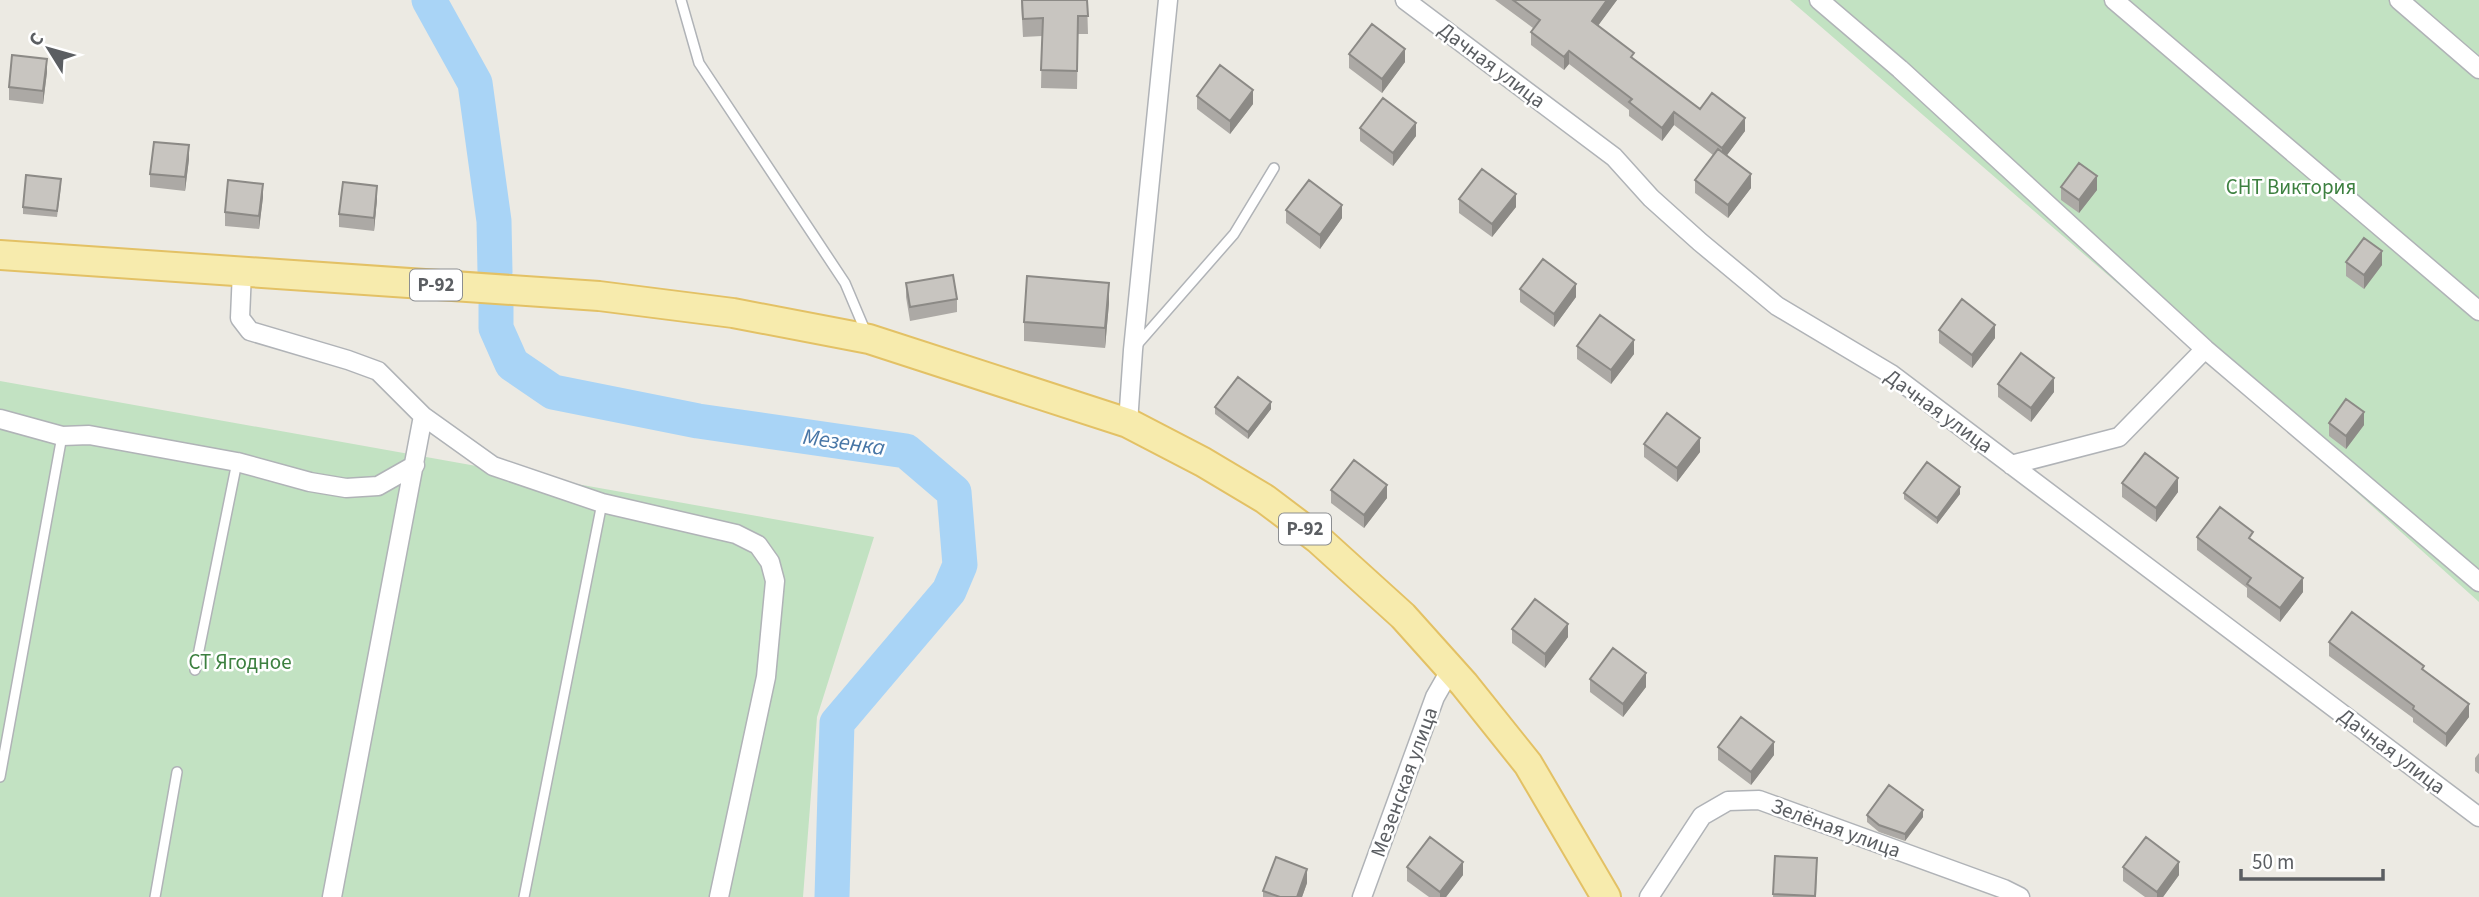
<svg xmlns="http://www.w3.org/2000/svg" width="2479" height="897" font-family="'Source Sans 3',sans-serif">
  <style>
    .green { fill: #c2e2c2 }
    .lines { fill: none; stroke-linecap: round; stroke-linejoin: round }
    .river { stroke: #a9d4f6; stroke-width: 35 }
    .lane-casing { stroke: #b0b3b7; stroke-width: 12 }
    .street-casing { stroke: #b0b3b7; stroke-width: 21 }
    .primary-casing { stroke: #e3c165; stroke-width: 32 }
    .lane { stroke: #fff; stroke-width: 9 }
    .street { stroke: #fff; stroke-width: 18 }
    .primary { stroke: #f7ebad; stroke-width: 28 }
    .wall { fill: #aca9a5 }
    .shaded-wall { fill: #8c8a86 }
    .building { fill: #c8c5c0; stroke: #8c8a86; stroke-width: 2 }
    .labels { text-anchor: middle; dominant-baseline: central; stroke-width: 5; stroke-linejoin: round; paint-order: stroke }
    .shield { fill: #fff; stroke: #8c8e91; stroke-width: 2 }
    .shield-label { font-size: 19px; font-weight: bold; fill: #5b5e62 }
    .street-label { font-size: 21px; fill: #5b5e62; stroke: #fff }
    .park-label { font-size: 21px; fill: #3d8040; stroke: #fff }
    .water-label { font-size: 23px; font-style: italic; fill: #4876a6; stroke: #fff }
  </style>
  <rect width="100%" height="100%" fill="#eceae3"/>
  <path class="green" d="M1790,0H2479V602L2294,436Z
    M0,381L874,537L817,717L803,897H0Z"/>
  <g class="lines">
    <path class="river" d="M429,0L475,83L494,221L495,272
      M496,306V328L512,364L553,392L698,421L906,451L954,492L960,565L949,591L837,723L832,897"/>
    <g class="lane-casing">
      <path id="lane" d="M681,0L699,63L845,283L867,335
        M1136,346L1234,234L1274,168
        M195,670L237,462
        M0,777L62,436
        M155,897L177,772
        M524,897L602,503"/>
    </g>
    <g class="street-casing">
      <path id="street" d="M1405,0L1614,157L1651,198L1700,242L1777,306L1891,374L2479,817
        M1819,0L1900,69L2205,349L2479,582
        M2114,0L2479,311
        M2399,0L2479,69
        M242,271L240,318L250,331L348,360L378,371L423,416L332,897
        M423,416L493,466L602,503L736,534L758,545L770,562L775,581L766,677L719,897
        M0,419L62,436L89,435L237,462L310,482L346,488L378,486L415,465
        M1128,423L1133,350L1168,0
        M2011,465L2119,437L2205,349
        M1362,897L1435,697L1451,669
        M1649,897L1702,816L1728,801L1759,800L2004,889L2020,897"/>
    </g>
    <g class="primary-casing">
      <path id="primary" d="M0,255L599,296L733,313L869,339L1128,423L1203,462L1265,499L1318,539L1403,616L1464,684L1528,764L1606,897"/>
    </g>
    <use href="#lane" class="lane"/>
    <use href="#street" class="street"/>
    <use href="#primary" class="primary"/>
  </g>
  <path class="wall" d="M1021,0H1087L1088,34H1078L1077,89L1041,88L1042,36L1023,37Z
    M1495,0H1617L1598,25L1634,59L1700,109L1745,131L1726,156L1751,188L1728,218L1695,193V180L1713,155L1674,125L1662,141L1629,116V110L1569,64L1564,70L1531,45V32L1533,28Z
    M1349,54L1405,62L1382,93L1349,68Z
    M47,72L43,104L9,100V87Z
    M1197,96L1253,104L1230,134L1197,109Z
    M1360,128L1416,136L1393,166L1360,141Z
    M189,159L185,191L150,187V174Z
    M61,186L57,217L23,214V207Z
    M2061,187L2097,190L2079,213L2061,200Z
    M263,197L259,229L225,226V212Z
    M377,199L374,231L339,227V214Z
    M1459,199L1516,207L1492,237L1459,213Z
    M1286,210L1342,218L1320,249L1286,223Z
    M2346,262L2382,265L2364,289L2346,276Z
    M906,283L957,299V312L910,321L906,297Z
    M1520,289L1576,297L1554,327L1520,302Z
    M1109,303L1105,348L1024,341V322Z
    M1939,330L1995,338L1972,368L1939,343Z
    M1577,346L1634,354L1611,384L1577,359Z
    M1998,384L2054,392L2031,422L1998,397Z
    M1215,407L1271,409L1248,439L1215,414Z
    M2329,423L2364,425L2346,449L2329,436Z
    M1644,444L1700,452L1677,482L1644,457Z
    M2122,483L2178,492L2156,522L2122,497Z
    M1331,490L1387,498L1364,528L1331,503Z
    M1904,493L1960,494L1937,524L1904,499Z
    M2197,537L2253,541L2303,592L2280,622L2247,597V588L2197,550Z
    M1512,629L1568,637L1545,668L1512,643Z
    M2329,642L2424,670L2469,717L2446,747L2413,722V718L2329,656Z
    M1590,679L1646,687L1623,717L1590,692Z
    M1718,747L1774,755L1751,785L1718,760Z
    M2479,753V774L2475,771V758Z
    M1867,815L1923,817L1905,841L1879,832L1867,822Z
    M1775,856L1817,872L1816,897H1773Z
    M1407,867L1463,875L1446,897H1429L1407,881Z
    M2123,867L2179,875L2163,897H2145L2123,881Z
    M1307,883L1302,897H1263V891Z"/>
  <path class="shaded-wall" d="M1607,0H1617L1592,34V21Z
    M1405,49V62L1382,93V79Z
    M1569,51V64L1564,70V57Z
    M47,59V72L43,104V91Z
    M1253,90V104L1230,134V121Z
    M1674,112V125L1662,141V128Z
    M1745,118V131L1722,162V148Z
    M1416,123V136L1393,166V153Z
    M189,145V159L185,191V177Z
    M1751,174V188L1728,218V205Z
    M2097,176V190L2079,213V200Z
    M263,184V197L259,229V216Z
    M377,186V199L374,231V218Z
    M1516,194V207L1492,237V224Z
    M1342,205V218L1320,249V235Z
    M2382,251V265L2364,289V275Z
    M1109,283V303L1105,348V328Z
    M1576,284V297L1554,327V314Z
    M1995,325V338L1972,368V355Z
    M1634,340V354L1611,384V370Z
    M2054,378V392L2031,422V408Z
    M1271,402V409L1248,439V432Z
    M2364,412V425L2346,449V436Z
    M1700,438V452L1677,482V468Z
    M2178,478V492L2156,522V508Z
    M1387,485V498L1364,528V515Z
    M1960,487V494L1937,524V518Z
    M2303,578V592L2280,622V608Z
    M1568,624V637L1545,668V654Z
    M1646,673V687L1623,717V704Z
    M2469,704V717L2446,747V734Z
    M1774,742V755L1751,785V772Z
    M1923,810V817L1905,841V834Z
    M1463,862V875L1446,897H1440V892Z
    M2179,862V875L2163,897H2157V892Z
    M1307,869V883L1302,897H1297Z"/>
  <path class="building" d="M1022,0H1087L1088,16H1078L1077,71L1041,70L1043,18L1023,19Z
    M1513,0H1607L1592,21L1634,53L1631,57L1700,109L1712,93L1745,118L1722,148L1674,112L1662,128L1629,102L1632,99L1569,51L1564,57L1531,32L1540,20Z
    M1372,24L1405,49L1382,79L1349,54Z
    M12,55L47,59L43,91L9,87Z
    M1220,65L1253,90L1230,121L1197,96Z
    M1383,98L1416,123L1393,153L1360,128Z
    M154,142L189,145L185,177L150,174Z
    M1718,149L1751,174L1728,205L1695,180Z
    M2079,163L2097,176L2079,200L2061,187Z
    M1482,169L1516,194L1492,224L1459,199Z
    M26,175L61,179L57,211L23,207Z
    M228,180L263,184L259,216L225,212Z
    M1309,180L1342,205L1320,235L1286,210Z
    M343,182L377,186L374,218L339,214Z
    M2364,238L2382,251L2364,275L2346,262Z
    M1543,259L1576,284L1554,314L1520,289Z
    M953,275L957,299L910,307L906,283Z
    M1027,276L1109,283L1105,328L1024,322Z
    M1962,299L1995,325L1972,355L1939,330Z
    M1600,315L1634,340L1611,370L1577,346Z
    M2021,353L2054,378L2031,408L1998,384Z
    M1238,377L1271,402L1248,432L1215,407Z
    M2346,399L2364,412L2346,436L2329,423Z
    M1667,413L1700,438L1677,468L1644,444Z
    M2145,453L2178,478L2156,508L2122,483Z
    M1354,460L1387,485L1364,515L1331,490Z
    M1927,462L1960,487L1937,518L1904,493Z
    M2220,507L2253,532L2249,538L2303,578L2280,608L2247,584L2251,578L2197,537Z
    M1535,599L1568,624L1545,654L1512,629Z
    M2352,612L2424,666L2422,669L2469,704L2446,734L2413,709L2414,706L2329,642Z
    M1613,648L1646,673L1623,704L1590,679Z
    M1741,717L1774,742L1751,772L1718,747Z
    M1889,785L1923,810L1905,834L1879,825L1867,815Z
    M1430,837L1463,862L1440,892L1407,867Z
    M2146,837L2179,862L2157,892L2123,867Z
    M1775,856L1817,858L1815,896L1773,894Z
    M1276,857L1307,869L1297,897H1280L1263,891Z"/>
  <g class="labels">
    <g class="shield">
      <rect x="410" y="269.5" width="52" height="31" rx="5"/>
      <rect x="1279" y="513.5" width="52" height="31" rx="5"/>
    </g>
    <g class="shield-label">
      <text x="436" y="285">Р-92</text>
      <text x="1305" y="529">Р-92</text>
    </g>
    <g class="street-label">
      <text transform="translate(1492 65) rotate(37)">Дачная улица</text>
      <text transform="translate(1939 411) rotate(36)">Дачная улица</text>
      <text transform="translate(2392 751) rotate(37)">Дачная улица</text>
      <text transform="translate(1404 782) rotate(-70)">Мезенская улица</text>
      <text transform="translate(1836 828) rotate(20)">Зелёная улица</text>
    </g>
    <g class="park-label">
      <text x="2291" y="187">СНТ Виктория</text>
      <text x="240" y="662">СТ Ягодное</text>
    </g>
    <g class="water-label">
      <text transform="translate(844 442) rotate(8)">Мезенка</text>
    </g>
  </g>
  <g transform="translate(49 49) rotate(307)" stroke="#ffffff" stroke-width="5" paint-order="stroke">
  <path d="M0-5L12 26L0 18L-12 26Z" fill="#5b5e62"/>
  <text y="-10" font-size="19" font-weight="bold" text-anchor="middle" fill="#5b5e62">С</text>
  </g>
  <path d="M2241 869v10h142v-10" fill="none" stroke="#5b5e62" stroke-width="3.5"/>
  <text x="2252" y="869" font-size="21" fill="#5b5e62" stroke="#ffffff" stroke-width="5" paint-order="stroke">50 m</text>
</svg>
